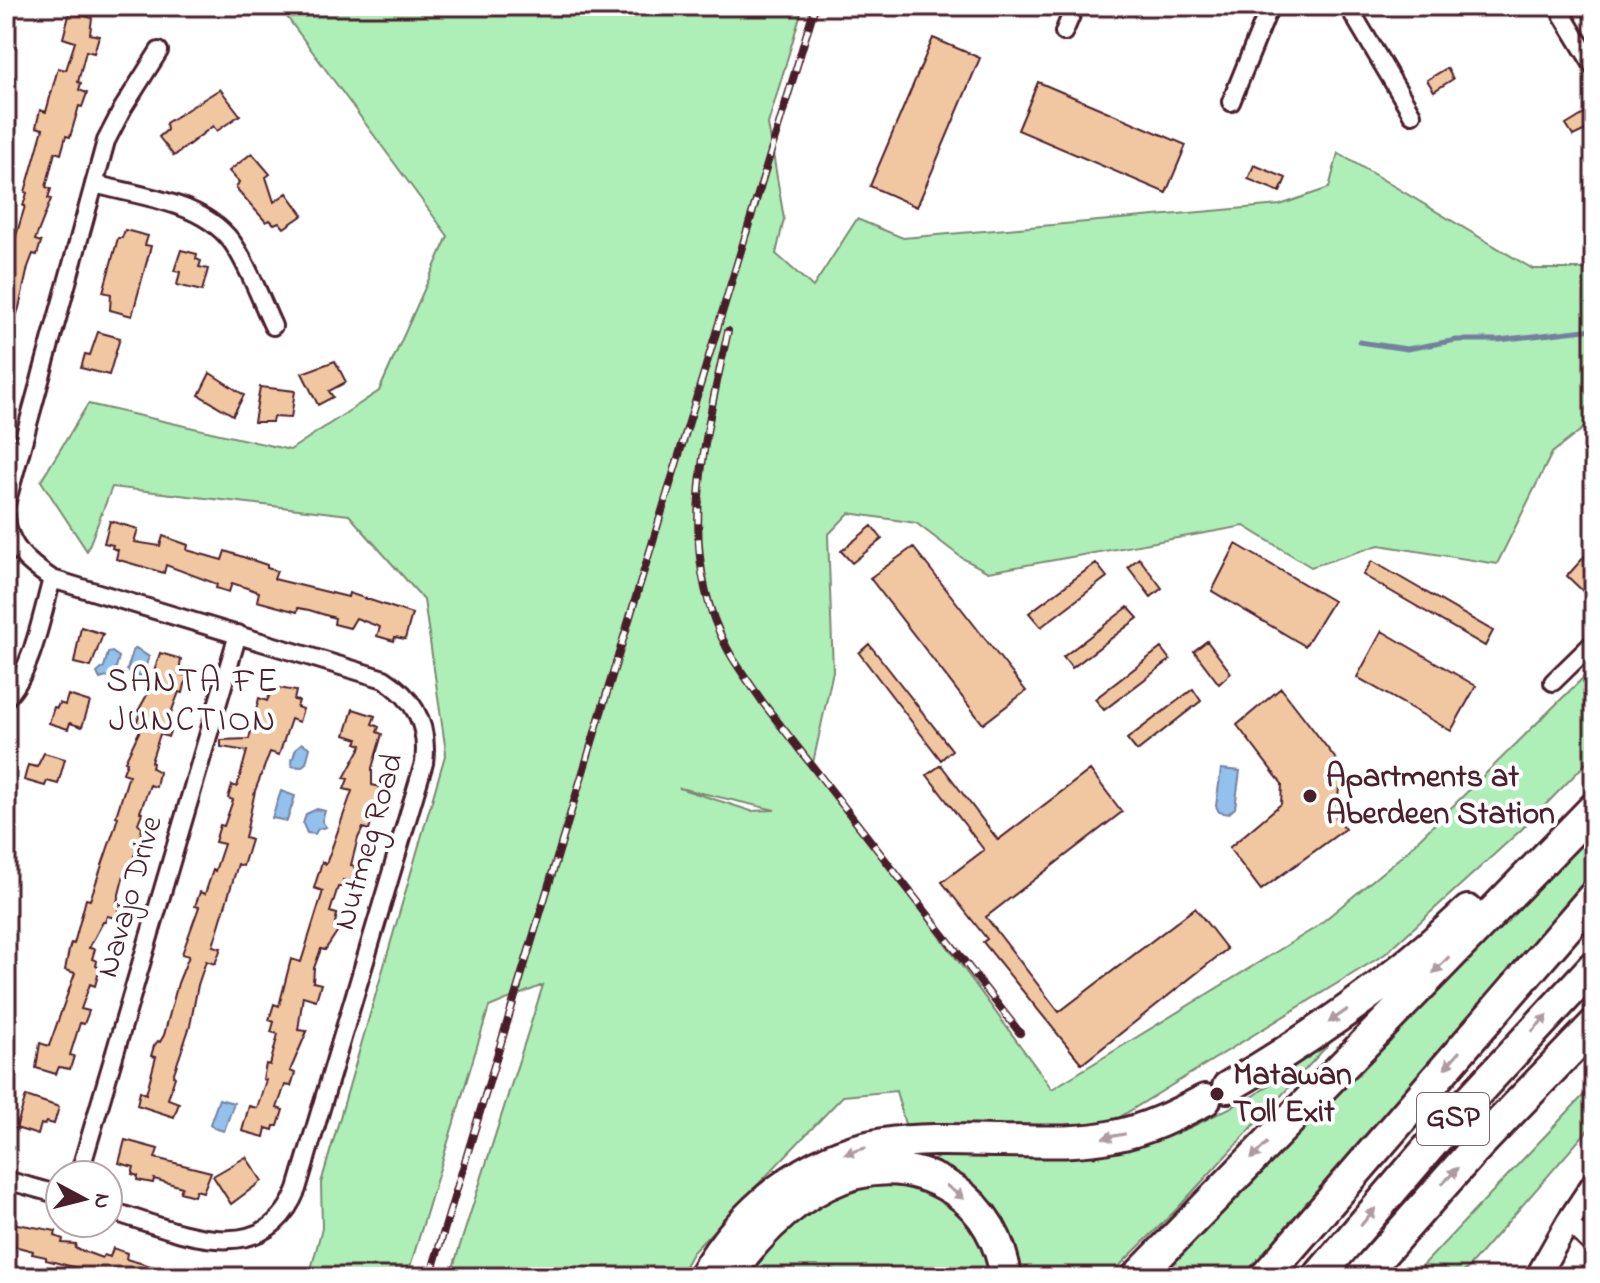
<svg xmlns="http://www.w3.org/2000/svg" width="1600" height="1283" font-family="'Indie Flower',sans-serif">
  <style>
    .green { fill: #aeefb8; stroke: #7c8772; stroke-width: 2; fill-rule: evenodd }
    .water { fill: #91c1ec; stroke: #75809f; stroke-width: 2 }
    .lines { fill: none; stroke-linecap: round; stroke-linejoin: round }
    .stream { stroke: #75809f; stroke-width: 5 }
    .building { fill: #f1c7a1; stroke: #4a1f2b; stroke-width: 2 }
    .street-casing { stroke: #4a1f2b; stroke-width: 22 }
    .secondary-casing { stroke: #4a1f2b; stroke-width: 28 }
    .highway-casing { stroke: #4a1f2b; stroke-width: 36 }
    .street { stroke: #fff; stroke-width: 16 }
    .secondary { stroke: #fff; stroke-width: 22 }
    .highway { stroke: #fff; stroke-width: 30 }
    .rail-casing { stroke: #4a1f2b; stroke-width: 8 }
    .rail { stroke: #fff; stroke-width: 5; stroke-dasharray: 15; stroke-linecap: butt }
    .oneway { fill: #ae9aa0 }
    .poi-dot { fill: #4a1f2b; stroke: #fff; stroke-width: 3 }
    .labels { text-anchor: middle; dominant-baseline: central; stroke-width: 8; stroke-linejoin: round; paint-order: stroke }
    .shield { fill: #fff; stroke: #80626b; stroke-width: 2 }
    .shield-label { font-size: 30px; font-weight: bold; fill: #4a1f2b }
    .poi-label { font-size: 32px; font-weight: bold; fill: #4a1f2b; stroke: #fff; text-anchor: start }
    .street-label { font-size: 32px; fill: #4a1f2b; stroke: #fff }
    .neighbourhood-label { font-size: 34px; letter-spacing: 2px; fill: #4a1f2b; stroke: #fff }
  </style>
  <rect width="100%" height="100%" fill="#fff"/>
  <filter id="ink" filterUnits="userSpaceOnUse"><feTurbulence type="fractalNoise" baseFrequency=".0125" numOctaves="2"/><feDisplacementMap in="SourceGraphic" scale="16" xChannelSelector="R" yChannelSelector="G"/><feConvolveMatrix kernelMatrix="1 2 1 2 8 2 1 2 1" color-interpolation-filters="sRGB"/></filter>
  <g filter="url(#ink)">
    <path class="green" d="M279,6H803L768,124L784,219L776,254L813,287L857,219L903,238L1280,205L1329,188L1338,153L1533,269H1594V420L1552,453L1497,564L1379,545L1311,567L1244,526L988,572L962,558L916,523L849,513L828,535L833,671L813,763L1052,1089L1315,928L1403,855L1594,667V755L1522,829L1385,954L1089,1136L909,1139L896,1091L843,1096L692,1253L679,1277H450L543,985L489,1007L407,1277H309L322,1228L321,1183L446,752L424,600L349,515L112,487L87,551L41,481L88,404L290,450L379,391L448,236ZM679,788H680L775,810L751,811Z
      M1594,824V881L1244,1277H1160Z
      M1338,1034L1175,1211L1108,1277H739L824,1197L896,1178L956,1149L1137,1143L1189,1128L1254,1096Z
      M1594,1084V1123L1460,1277H1412Z"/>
    <path class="water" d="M136,648L149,657L142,676L132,674L127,670L133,651Z
      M112,652L119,657L114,675L100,679L97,673L104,667L108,653Z
      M302,743L310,748L306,763L301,767L292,766L291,759L293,758L296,748Z
      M1221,769L1240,771L1235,808L1228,814L1219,812L1216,806Z
      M281,791L295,796L287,821L272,818Z
      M317,809L325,811L322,821L326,827L318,829L315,834L307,833L303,824L306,814Z
      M219,1099L234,1103L224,1131L214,1128L210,1124Z"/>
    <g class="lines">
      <path class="stream" d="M1359,342L1407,349L1457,340H1499L1594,329"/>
    </g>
    <path class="building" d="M70,12L92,18L90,34L99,36L94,53L86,51L78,82L81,83L79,90L87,93L82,107L79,106L70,137L66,136L61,154L55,152L46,187L51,189L48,198L51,199L35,240L41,242L37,255L33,254L28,267L19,308L9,336L6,335V269L25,206H23L27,193L25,192L43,129L36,127L40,110L46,112L58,68L66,70L75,42L63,38Z
      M933,38L980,58L917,207L870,186Z
      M1447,68L1453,79L1434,91L1427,80Z
      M1038,82L1186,145L1166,193L1018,130Z
      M220,89L240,115L217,131L213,126L174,156L159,137L167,130L166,123Z
      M1594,108V126L1573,136L1566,125Z
      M252,153L270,174L266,177L274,202L287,193L303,215L284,228L279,222L274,224L270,220L266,222L236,188L239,182L229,171Z
      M1254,165L1286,178L1280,192L1248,179Z
      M125,230L148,236L145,245L151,246L132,316L110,310L111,294L103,292L118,238H122Z
      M181,250L197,254L196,259L201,261L199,267L208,269L202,291L177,285L180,272L174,271Z
      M98,332L120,338L109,375L81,368L85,354L90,355Z
      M335,361L346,382L329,391L333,397L318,405L302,373Z
      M210,373L244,395L233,415L199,395Z
      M260,387L295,391L291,418L273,417L272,422H254Z
      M110,521L138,529L134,542L160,546L163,536L188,545L187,550L222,560L225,551L267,565V568L277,571L274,579L348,597L349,593L412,614L405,639L395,637L394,641L377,636L380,627L356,618L350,628L334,624L335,618L309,610L298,608L297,612L257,601L259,592L232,583L229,592L216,588L217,584L166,565L164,573L116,559L118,550L112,548L113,545L104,543Z
      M872,526L882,539L852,563L841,551Z
      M1236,544L1333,601L1305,646L1212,591Z
      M1594,546V590L1588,596L1567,576Z
      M913,547L1026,691L983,724L870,578Z
      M1139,558L1162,588L1151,597L1128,567Z
      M1372,561L1493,631L1485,646L1363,575Z
      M1096,563L1107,577L1041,627L1029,613Z
      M1128,607L1138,618L1072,668L1063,657Z
      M81,627L103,634L91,667L74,663Z
      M1382,631L1476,686L1451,731L1357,677Z
      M1207,641L1231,673L1219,684L1194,651Z
      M869,644L952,750L941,760L859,653Z
      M1161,648L1170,660L1104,710L1095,699Z
      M160,653L181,659L179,674L187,676L183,693L179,692L169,718L174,720L168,737L160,734L151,762L153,763L152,768L159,772L156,787L150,785L140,812L142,813L138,823L142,828L138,847L129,868L126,867L117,902L120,903L116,918L107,916L105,922H103L89,948L95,949L92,959L97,961L96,966L100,968L95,986L90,984L81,1009L89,1011L84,1024L80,1023L70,1055L74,1056L70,1069L59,1067L56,1074L36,1068L40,1043L49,1046L75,973L65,970L69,950L71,943L74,944L86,899L90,900L114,830L118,817L116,816L129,775L123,773L127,762L125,761L143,724L136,723L141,712L138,711L156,679L152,678Z
      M273,687L296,691L294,700L299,701L297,707L303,709L299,722L291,719L279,755L270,752L255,791L245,838L251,840L243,866L238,864L213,946L221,948L215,964L206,961L198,985L190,1026L173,1076L175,1077L168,1099L179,1103L174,1117L137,1105L140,1091L146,1094L156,1057L151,1056L154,1046L158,1041L160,1042L164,1035L178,983L189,956L182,954L199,907L195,906L200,892L205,894L213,870L215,871L224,844L215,842L220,825L224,826L233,800L228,798L232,785L237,787L247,751L221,747V740L249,739L259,698L267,701Z
      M1281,688L1352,780L1339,788L1336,818L1345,829L1261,890L1229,848L1281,804L1282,784L1237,725Z
      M1193,689L1201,701L1137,751L1127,739Z
      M68,695L90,702L82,727L70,723L68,729L49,723L54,707L57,708L59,703L65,705Z
      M353,709L375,716L372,724L379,727L377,732L382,734L372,768V785L380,787L369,830L363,828L358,838L351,865L355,866L352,883L343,880L342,887H338L330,912L337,914L334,928L339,929L325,950L321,949L314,968L313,982L321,984L316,1000L303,996L298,1030L307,1031L290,1071L295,1073L291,1086L285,1085L277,1108L283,1110L278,1126H274L273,1130L266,1128L264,1137L242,1131L249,1106L257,1108L266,1080L263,1079L266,1064L270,1065L278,1034L271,1032L274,1022L269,1020L274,1004L279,1006L291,959L301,962L323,891L314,888L322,862L326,864L352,791L344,789L348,779L344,778L362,745L356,743L358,739L345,735Z
      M44,753L65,759L58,784L47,781L45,786L24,780L28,765L37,767Z
      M941,765L998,840L1090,770L1122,812L986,917L1059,1012L1195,908L1227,949L1082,1064L983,942L987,939L942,882L984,850L927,775Z
      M26,1096L59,1107L54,1124L46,1122L44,1125L41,1124L38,1135L16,1128Z
      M125,1140L158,1149L155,1158L211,1172L203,1192L196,1190L194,1196L180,1192L182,1187L154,1179L153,1183L137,1180L138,1176L132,1174L134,1167L119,1163Z
      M246,1157L262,1181L231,1204L213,1176Z
      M6,1222L56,1231L55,1236L63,1239L62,1243L76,1244L75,1248L102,1258L104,1255L110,1257L113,1248L127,1253L126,1259L176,1273L175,1277H87L89,1271L46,1260V1257L32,1254L33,1251L6,1244Z"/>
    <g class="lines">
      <g class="street-casing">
        <path id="street" d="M1348,6L1412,114
          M1557,6L1594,67
          M1064,32L1075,6
          M1231,102L1270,6
          M94,184C142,197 208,202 236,248C251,272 261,300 273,326
          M6,504L106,141L123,108L159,51
          M6,516C8,547 28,563 52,579L384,679C415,699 429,726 424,763L297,1189C263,1275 172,1229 108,1210
          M1553,682L1594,642
          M6,698C32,672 42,614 52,579
          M79,1175L238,634
          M6,1180L60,1195
          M1568,1222L1594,1247"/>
      </g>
      <g class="secondary-casing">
        <path id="secondary" d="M1537,1277L1568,1222L1594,1183"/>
      </g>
      <g class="highway-casing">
        <path id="highway" d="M1228,1087C1314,1037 1396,979 1468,911
          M703,1277C741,1211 806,1156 883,1144C922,1138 960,1140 999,1141C1037,1141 1077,1144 1114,1136C1146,1130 1176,1115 1205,1100
          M728,1277C775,1204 867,1133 954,1190C984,1210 1001,1242 1006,1277
          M1137,1277L1594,808
          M1265,1277L1594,896
          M1318,1277L1467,1103L1594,966
          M1361,1277L1473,1151L1594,1025"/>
      </g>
      <use href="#street" class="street"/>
      <use href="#secondary" class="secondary"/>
      <use href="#highway" class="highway"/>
      <g class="rail-casing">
        <path id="rail" d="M728,331C706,434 674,549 727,648C737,667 752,686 764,704L1020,1033
          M430,1277L815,6"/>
      </g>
      <use href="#rail" class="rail"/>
    </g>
    <defs><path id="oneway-solid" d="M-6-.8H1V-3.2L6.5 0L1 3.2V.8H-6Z" transform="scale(2)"/></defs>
    <g class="oneway">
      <use href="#oneway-solid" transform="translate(1441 965) rotate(134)"/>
      <use href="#oneway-solid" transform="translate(1338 1016) rotate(145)"/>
      <use href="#oneway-solid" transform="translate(1540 1023) rotate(-47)"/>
      <use href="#oneway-solid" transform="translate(1452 1060) rotate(131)"/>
      <use href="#oneway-solid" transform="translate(1114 1136) rotate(169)"/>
      <use href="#oneway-solid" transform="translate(855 1151) rotate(164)"/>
      <use href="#oneway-solid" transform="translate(1259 1151) rotate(134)"/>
      <use href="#oneway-solid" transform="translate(1450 1176) rotate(-47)"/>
      <use href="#oneway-solid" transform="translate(955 1192) rotate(37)"/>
      <use href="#oneway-solid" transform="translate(1368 1217) rotate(-50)"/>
    </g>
  </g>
  <g class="poi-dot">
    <circle cx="1310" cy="796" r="8"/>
    <circle cx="1217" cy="1094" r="8"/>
  </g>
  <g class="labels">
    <rect class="shield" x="1417" y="1093" width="72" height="52" rx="6"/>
    <g class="shield-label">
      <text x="1453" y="1119">GSP</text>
    </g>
    <g class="poi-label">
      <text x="1326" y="778">Apartments at<tspan x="1326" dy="37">Aberdeen Station</tspan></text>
      <text x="1233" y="1076">Matawan<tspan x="1233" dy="37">Toll Exit</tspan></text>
    </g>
    <g class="street-label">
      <text transform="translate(370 842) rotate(-74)">Nutmeg Road</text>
      <text transform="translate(131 897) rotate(-74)">Navajo Drive</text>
    </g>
    <g class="neighbourhood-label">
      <text x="193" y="683">SANTA FE<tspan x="193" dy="39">JUNCTION</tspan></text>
    </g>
  </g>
  <rect width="1600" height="1283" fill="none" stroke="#fff" stroke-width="32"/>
  <rect x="16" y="16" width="1568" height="1251" fill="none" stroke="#4a1f2b" stroke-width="3" filter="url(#ink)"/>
  <g transform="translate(84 1199) rotate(97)"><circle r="38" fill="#ffffff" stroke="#b7a5aa" stroke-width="2"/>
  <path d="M0-6L14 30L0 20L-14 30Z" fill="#4a1f2b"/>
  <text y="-12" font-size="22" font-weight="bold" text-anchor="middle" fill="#4a1f2b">N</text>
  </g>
</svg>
